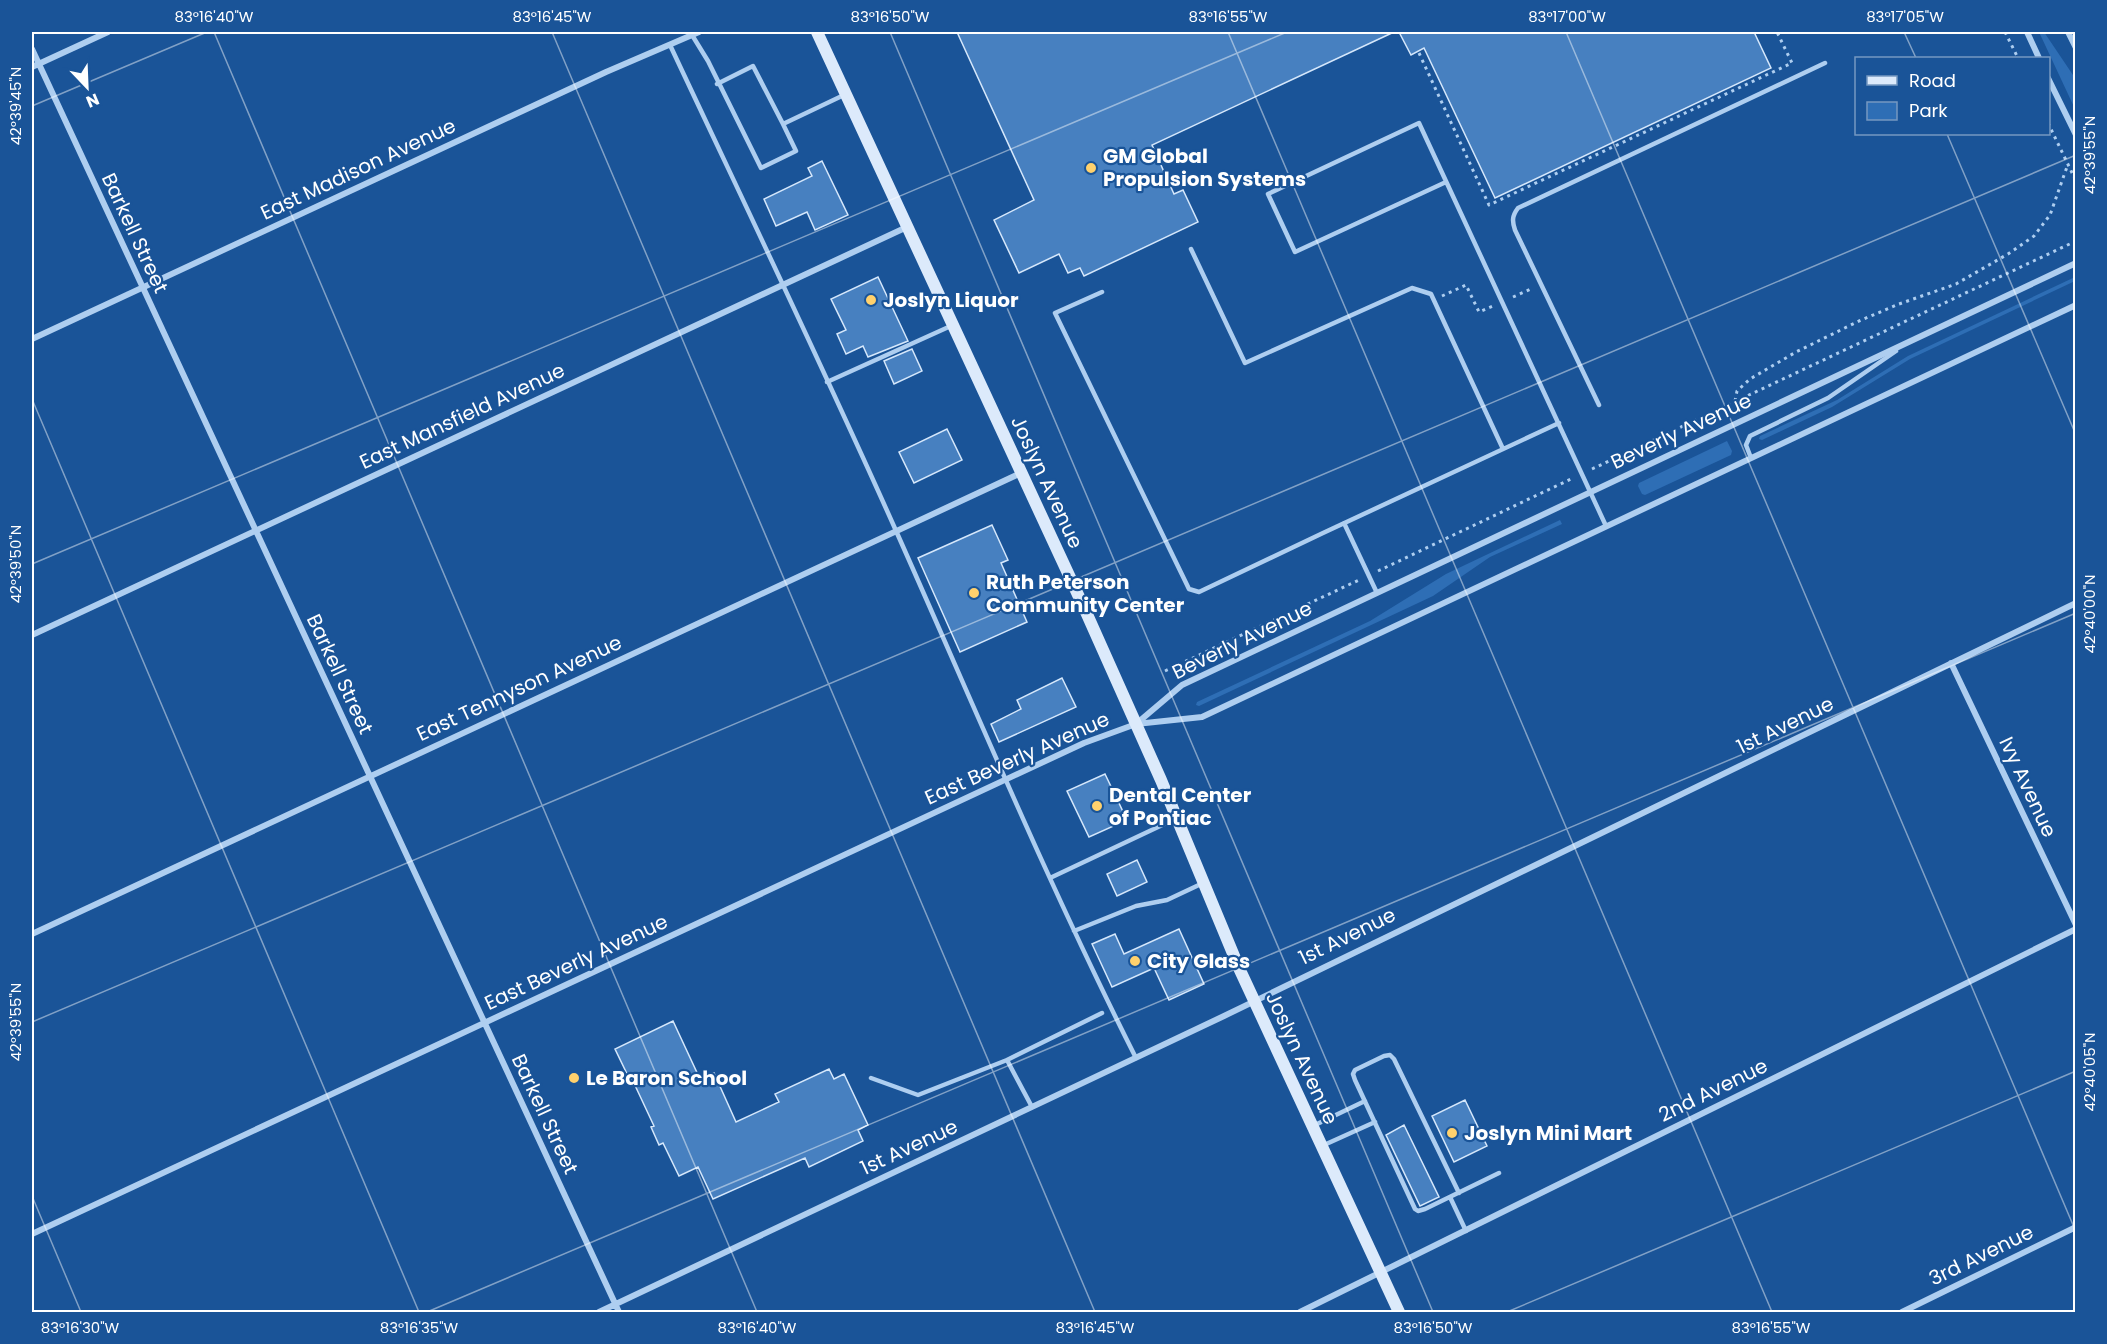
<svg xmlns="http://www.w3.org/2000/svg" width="2107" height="1344" font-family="Poppins,sans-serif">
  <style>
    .green { fill: #2e6eb5 }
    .building { fill: #4780c0; stroke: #d5e7fb; stroke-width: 1.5 }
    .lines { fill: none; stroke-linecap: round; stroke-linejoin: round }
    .path { stroke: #aecef0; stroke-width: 3; stroke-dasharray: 3 4.5; stroke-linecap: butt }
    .lane { stroke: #aecef0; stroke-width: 4.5 }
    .street { stroke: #aecef0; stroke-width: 6 }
    .secondary { stroke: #dceafb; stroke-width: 12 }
    .ticks { fill: none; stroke: #fff; stroke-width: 1.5; stroke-opacity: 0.45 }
    .poi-dot { fill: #ffd16d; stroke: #1a5498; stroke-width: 2 }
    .labels { text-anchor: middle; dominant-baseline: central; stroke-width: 4.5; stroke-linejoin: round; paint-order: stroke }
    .poi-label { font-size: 20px; font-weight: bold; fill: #fff; stroke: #1a5498; text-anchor: start }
    .street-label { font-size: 20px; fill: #fff; stroke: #1a5498 }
    .neatline { fill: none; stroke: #fff; stroke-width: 2 }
    .ticks-label { font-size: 15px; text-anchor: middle; fill: #fff }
  </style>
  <rect width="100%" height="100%" fill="#1a5498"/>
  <path class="green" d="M2039,32H2044L2075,78V109Z
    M2075,277V281L1910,359L1832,407L1762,440L1759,439L1760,436L1837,400L1908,356Z
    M1727,441L1732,451L1731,455L1645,495L1642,494L1638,486L1639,483Z
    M1560,520L1562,524L1490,557L1433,596L1199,706L1196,705L1197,702L1370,621L1446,574Z"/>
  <path class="building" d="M957,32H1394L1152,145L1174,194L1183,190L1198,222L1084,276L1080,268L1068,273L1059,254L1019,273L994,220L1034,200Z
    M1399,32H1754L1771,68L1495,198L1424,48L1411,55Z
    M822,161L848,215L815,230L807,212L776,226L764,199L812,176L808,168Z
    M878,277L908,341L868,357L863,346L846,354L837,334L846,330L831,299Z
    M912,349L922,371L894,384L884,361Z
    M947,429L962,460L914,483L899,452Z
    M992,525L1008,560L1001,563L1027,622L960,652L918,558Z
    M1062,678L1076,707L999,742L991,724L1021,709L1017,700Z
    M1105,774L1127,820L1089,837L1067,791Z
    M1137,860L1147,882L1117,896L1107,874Z
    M1179,929L1204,984L1169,1000L1154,968L1112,987L1092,944L1115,934L1124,954Z
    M673,1021L700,1079L714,1073L736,1122L779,1102L775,1094L829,1069L834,1079L844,1074L868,1125L858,1130L863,1141L809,1167L805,1158L713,1199L698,1167L679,1176L663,1143L659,1145L651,1127L654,1126L632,1079L630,1080L615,1049Z
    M1465,1100L1487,1146L1454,1162L1432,1116Z
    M1404,1125L1439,1197L1420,1206L1386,1135Z"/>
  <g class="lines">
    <path class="path" d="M2005,32L2018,58
      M1419,53L1489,205L1792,63L1777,32
      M2048,123L2076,181
      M1442,296L1466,285L1479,312L1493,306
      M1513,297L1531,289
      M1735,401L1737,391L1750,379L1796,352L1859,321L1899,304L1956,284L2008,254L2034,236L2050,215L2068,164
      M1592,469L2076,241
      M1378,571L1573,478
      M1165,671L1359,580"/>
    <path class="lane" d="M692,35L708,61L761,168L796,151L783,124L844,95
      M670,45C746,207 824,369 897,533C975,708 1049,886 1136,1058
      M717,84L753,66L783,124
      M1446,182L1295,252L1268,194L1419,123L1606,526
      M1191,249L1245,363L1412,288L1431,294L1503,449
      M1102,292L1055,313L1189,589L1199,592L1323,533L1559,423
      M827,382L953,325
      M1599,405L1515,230C1512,221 1512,216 1518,208L1825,63
      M1751,458L1746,445L1750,436L1828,398L1896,351
      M1344,523L1377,593
      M1050,878L1175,819
      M1074,931L1136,906L1167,900L1201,884
      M1007,1060L1102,1013
      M871,1078L918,1095L1007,1060L1032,1107
      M1315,1125L1365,1101
      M1324,1145L1375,1122
      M1459,1193L1394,1059L1390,1055L1384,1056L1355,1070L1353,1074L1355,1080L1415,1209L1418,1211L1425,1209L1499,1173
      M1450,1197L1466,1231"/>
    <path class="street" d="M2027,32L2039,58
      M2068,32L2076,48
      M32,49L619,1312
      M32,67L108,32
      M2048,78L2076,135
      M32,339L606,72L699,32
      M32,635L907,227
      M1951,663L2076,925
      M1136,724L1182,685L2076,263
      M32,934L1021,473
      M32,1234L1084,743L1136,724L1202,717L2076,305
      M599,1312L1224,1016L2076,603
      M1300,1312L2076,929
      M1902,1312L2076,1227"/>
    <path class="secondary" d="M817,32L1086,612L1161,780L1239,968L1399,1312"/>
  </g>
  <path class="ticks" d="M214,32L757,1312M552,32L1095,1312M890,32L1433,1312M1228,32L1772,1312M1566,32L2076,1232M1904,32L1916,58M32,106L207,32M1947,134L2076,435M32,399L419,1312M32,564L1287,32M32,1022L2076,155M32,1196L81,1312M427,1312L2076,613M1507,1312L2076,1071"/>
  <g class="poi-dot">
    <circle cx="1091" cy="168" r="6"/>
    <circle cx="871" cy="300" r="6"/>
    <circle cx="974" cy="593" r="6"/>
    <circle cx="1097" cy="806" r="6"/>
    <circle cx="1135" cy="961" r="6"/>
    <circle cx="574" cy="1078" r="6"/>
    <circle cx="1452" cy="1133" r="6"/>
  </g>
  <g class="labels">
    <g class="poi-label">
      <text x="1103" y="156">GM Global<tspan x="1103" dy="23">Propulsion Systems</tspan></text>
      <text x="883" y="300">Joslyn Liquor</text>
      <text x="986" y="582">Ruth Peterson<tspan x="986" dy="23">Community Center</tspan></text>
      <text x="1109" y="795">Dental Center<tspan x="1109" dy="23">of Pontiac</tspan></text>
      <text x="1147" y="961">City Glass</text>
      <text x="586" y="1078">Le Baron School</text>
      <text x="1464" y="1133">Joslyn Mini Mart</text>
    </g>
    <g class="street-label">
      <text transform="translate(358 169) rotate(-25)">East Madison Avenue</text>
      <text transform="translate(135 233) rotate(65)">Barkell Street</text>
      <text transform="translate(462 416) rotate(-25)">East Mansfield Avenue</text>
      <text transform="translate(1681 431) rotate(-25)">Beverly Avenue</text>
      <text transform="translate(1047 482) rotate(65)">Joslyn Avenue</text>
      <text transform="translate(1242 640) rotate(-26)">Beverly Avenue</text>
      <text transform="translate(340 674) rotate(65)">Barkell Street</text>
      <text transform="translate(519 688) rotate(-25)">East Tennyson Avenue</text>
      <text transform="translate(1785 725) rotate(-26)">1st Avenue</text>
      <text transform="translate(1017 758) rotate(-24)">East Beverly Avenue</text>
      <text transform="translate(2028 787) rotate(65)">Ivy Avenue</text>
      <text transform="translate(1347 936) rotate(-26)">1st Avenue</text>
      <text transform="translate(576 962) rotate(-25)">East Beverly Avenue</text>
      <text transform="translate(1302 1058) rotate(65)">Joslyn Avenue</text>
      <text transform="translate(1713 1090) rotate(-26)">2nd Avenue</text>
      <text transform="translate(545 1114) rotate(65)">Barkell Street</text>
      <text transform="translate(909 1147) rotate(-25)">1st Avenue</text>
      <text transform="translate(1981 1255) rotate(-26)">3rd Avenue</text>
    </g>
  </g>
  <rect width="2107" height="1344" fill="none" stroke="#1a5498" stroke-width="66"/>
  <rect x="1855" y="57" width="195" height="78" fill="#1a5498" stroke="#7698c1" stroke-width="1.5"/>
  <rect x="1867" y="76" width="30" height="9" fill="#dceafb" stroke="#7698c1" stroke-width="1.5"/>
  <text x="1909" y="87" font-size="18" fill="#ffffff">Road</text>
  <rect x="1867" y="102" width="30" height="18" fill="#2e6eb5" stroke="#7698c1" stroke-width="1.5"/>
  <text x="1909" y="117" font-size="18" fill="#ffffff">Park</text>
  <g transform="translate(87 87) rotate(157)" stroke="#1a5498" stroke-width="4.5" paint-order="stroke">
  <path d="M0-4.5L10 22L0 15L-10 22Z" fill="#ffffff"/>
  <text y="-9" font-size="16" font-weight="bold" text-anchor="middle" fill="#ffffff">N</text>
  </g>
  <rect x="33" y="33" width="2041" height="1278" class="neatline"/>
  <g class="ticks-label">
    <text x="214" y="22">83°16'40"W</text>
    <text x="552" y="22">83°16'45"W</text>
    <text x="890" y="22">83°16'50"W</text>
    <text x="1228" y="22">83°16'55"W</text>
    <text x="1567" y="22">83°17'00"W</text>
    <text x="1905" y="22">83°17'05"W</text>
    <text transform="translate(16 106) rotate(-90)" y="5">42°39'45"N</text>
    <text transform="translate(2090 155) rotate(-90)" y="5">42°39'55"N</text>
    <text transform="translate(16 564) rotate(-90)" y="5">42°39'50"N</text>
    <text transform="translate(2090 614) rotate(-90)" y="5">42°40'00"N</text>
    <text transform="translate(16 1022) rotate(-90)" y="5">42°39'55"N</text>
    <text transform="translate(2090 1072) rotate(-90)" y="5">42°40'05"N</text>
    <text x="80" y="1333">83°16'30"W</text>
    <text x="419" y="1333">83°16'35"W</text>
    <text x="757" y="1333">83°16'40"W</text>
    <text x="1095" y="1333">83°16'45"W</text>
    <text x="1433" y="1333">83°16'50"W</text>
    <text x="1771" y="1333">83°16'55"W</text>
  </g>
</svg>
